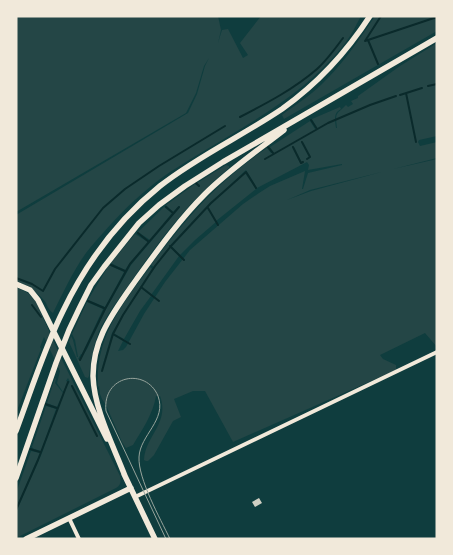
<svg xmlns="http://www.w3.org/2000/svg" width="453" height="555" font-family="'DM Sans',sans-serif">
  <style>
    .green { fill: #244646 }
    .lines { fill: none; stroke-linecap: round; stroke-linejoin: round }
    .stream { stroke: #0a2a2b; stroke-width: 2 }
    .building { fill: #cfcfc3 }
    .minor { stroke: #f1e9da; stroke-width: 4 }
    .secondary { stroke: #f1e9da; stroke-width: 5.5 }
    .tram { stroke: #97a49c; stroke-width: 1 }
  </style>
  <rect width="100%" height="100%" fill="#0f3d3e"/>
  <path class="green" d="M16,16H218L221,30L218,43L222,30L228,29L243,58L248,55L240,43L261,16H361C356,25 352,34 346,42C299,103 232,131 170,172C145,189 123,210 103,233C97,240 91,246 86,253C73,271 63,293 53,313C49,310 48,308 46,303C39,293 28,285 16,281V215L188,113L197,94L205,66L209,58L204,66L196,93L186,113L16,212Z
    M375,16H437V31L284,119L282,115C295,105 310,96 322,84C343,64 359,40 375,16Z
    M437,43V136L419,140L418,142L420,146L437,142V158L310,190L287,200L311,191L389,170L437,159V347L425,333L380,355L383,359L396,365V370L233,442L205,391H193L174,399L181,417L173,421L154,455L148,461H146L144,460C145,436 170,423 160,396H156C153,414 142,430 133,445L126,448L122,442L106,405L102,399L100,394L99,386L98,387C95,337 122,305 150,267L152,269L123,314L112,333L101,371L113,335L123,341L118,351L123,350L126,347L144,314L165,282L190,250L243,204L259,193L270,186L305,171L302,189H303L308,173L342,165V164L308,170L309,165L307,162L257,188L246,170L211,203L199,216H197V217L170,246L154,267L151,265C185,219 219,180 267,148L271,153L273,152L270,147L310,121L315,129L317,128L312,119L340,107L341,109C333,113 335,120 336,128H337C335,112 336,115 346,105L348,107L353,104L351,101L358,98V96L400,66Z
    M226,165L229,166V168C190,199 158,242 130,283C120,297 110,310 102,325C94,341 91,358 89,376L88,378L85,377L69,342L71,336L73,340L77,357H78L75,340L72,334L87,302L103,309L82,354H81L78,359L80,360L87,349L106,309L131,265L180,207L179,206L173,212L166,205L195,184L199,187L200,185L197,183Z
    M245,173L256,189L216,221L208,207Z
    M164,207L172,213L150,240L138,232Z
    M207,208L216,222L195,240L180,255L171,246Z
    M135,234L148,242L129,264L125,270L111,263Z
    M170,247L179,256L151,295L141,287Z
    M109,265L124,272L105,307L88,300Z
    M16,287L28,293L36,302L63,362L120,476C121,482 121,485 116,488L16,538V512L42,453L64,392L69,383L70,382L68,378L66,381L68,382L63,392L57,383L60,371L44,337L40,347L41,349L16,413Z
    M141,288L151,296L140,311L124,339L113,333L123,315Z
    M55,378L56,379L55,383L63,393L57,407L47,403Z
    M46,406L56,409L41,451L34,449L32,447Z
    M31,451L40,453L16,509V493Z"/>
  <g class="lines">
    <path class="stream" d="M381,16L365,41L437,17
      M368,40L378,64
      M428,86L437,84
      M406,93L416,142
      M400,95L422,88
      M240,117C267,103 294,89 317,69C327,60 335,49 343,38
      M311,120L317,129
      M302,142L310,157L307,159
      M268,147L273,153
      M293,147L301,163L303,162
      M265,159L328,123L370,105L396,96
      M196,183L199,186
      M166,207L173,213
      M208,208L218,225
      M138,233L149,242
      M170,246L184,260
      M111,265L125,271
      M16,278L32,284L43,291L55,269L103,208L125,189L159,166L225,126
      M141,287L159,301
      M88,301L104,308
      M32,305L41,317
      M113,334L130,344
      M80,360L105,309L130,264L179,207
      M102,371L113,334L123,315L155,266L171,246L211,203L246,172L256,188
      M72,386L97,436
      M45,404L57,408
      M30,449L40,452
      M16,510L38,460L68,382"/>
  </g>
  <path class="building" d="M259,498L262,503L255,507L252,502Z"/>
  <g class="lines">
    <path class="minor" d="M135,497L437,352
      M69,518L79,539"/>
    <path class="secondary" d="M16,284L30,290L38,300L107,439
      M16,431C31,391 44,349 63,311C86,263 119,219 160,186C198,156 242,136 282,109C317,84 346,53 370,16
      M124,474L155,539
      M125,476C113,445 94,409 93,376C93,361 97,345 103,332C112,313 124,297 136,280C157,251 179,220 205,194C229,170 257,151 284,130
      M16,478L56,363L69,330L79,309L91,285L104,267L139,223L159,205L185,186L223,162L437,38
      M26,539L131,488"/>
    <path class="tram" d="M166,539L106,411C102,375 146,367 158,396C167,420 140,435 139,457C138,479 160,518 170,539"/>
  </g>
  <rect width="453" height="555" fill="none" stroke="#f1e9da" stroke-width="35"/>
</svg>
